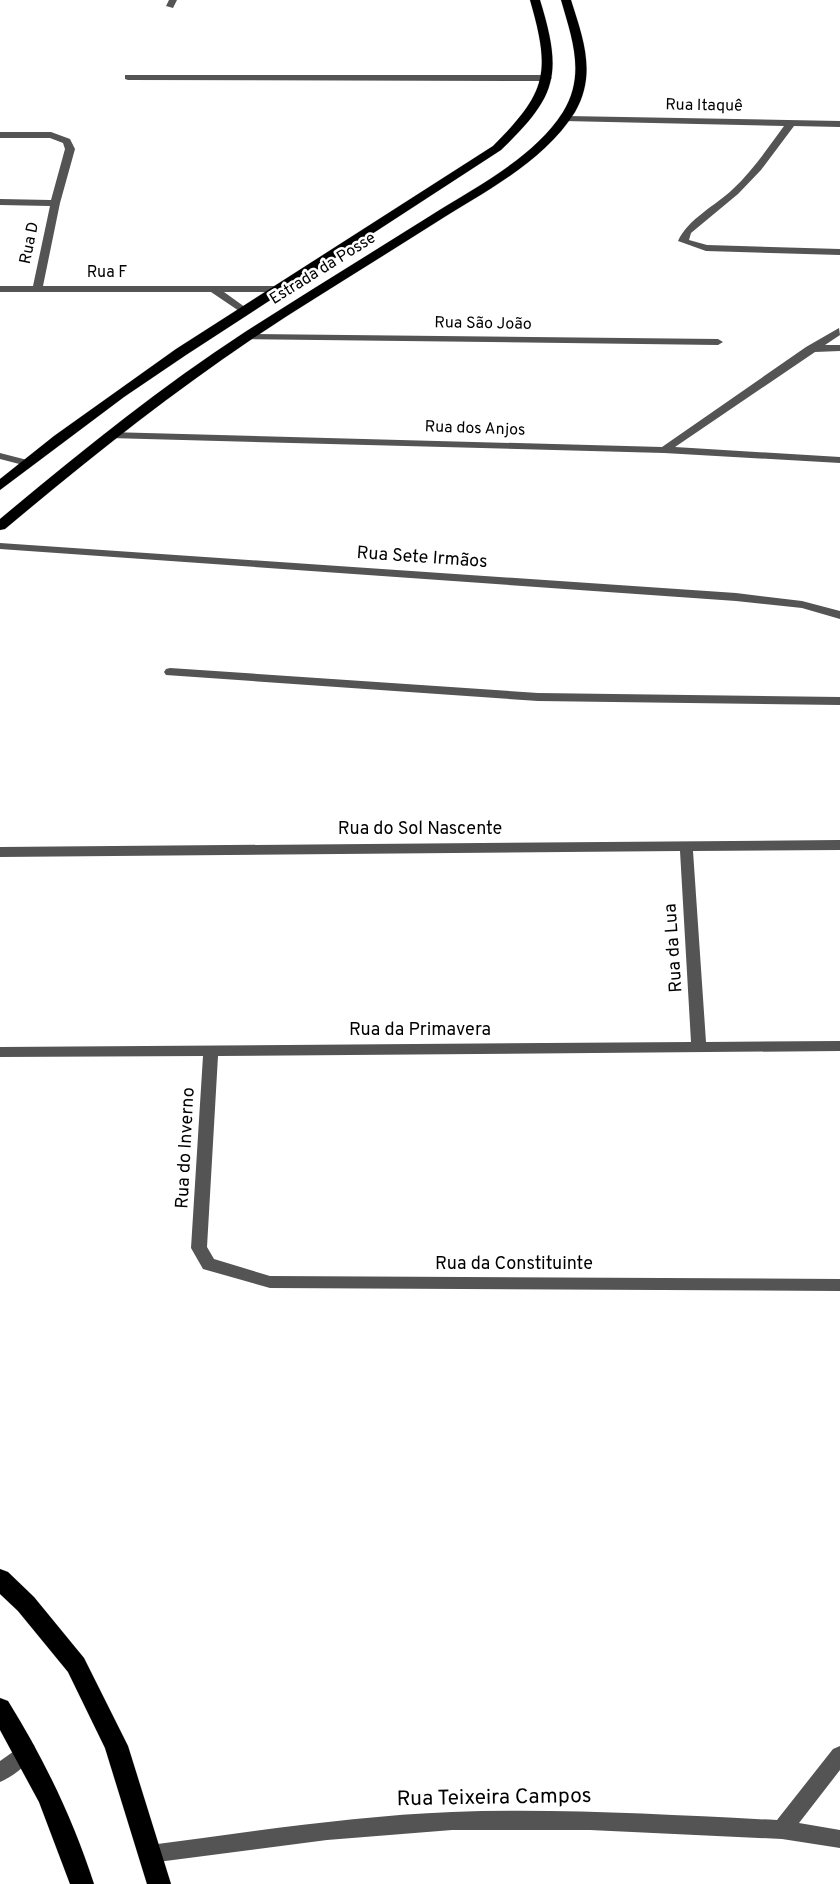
<svg xmlns="http://www.w3.org/2000/svg" width="840" height="1884" font-family="Overpass,sans-serif">
  <style>
    .lines { fill: none; stroke-linecap: round; stroke-linejoin: round }
    .primary-casing { stroke: #dbdbdb; stroke-width: 1 }
    .lane { fill: #545454; fill-rule: evenodd }
    .street { fill: #545454; fill-rule: evenodd }
    .primary { fill: #000; fill-rule: evenodd }
    .labels { text-anchor: middle; dominant-baseline: central; stroke-width: 5; stroke-linejoin: round; paint-order: stroke }
    .far-street-label { font-size: 16px; fill: #000; stroke: #fff }
    .street-label { font-size: 18px; fill: #000; stroke: #fff }
    .near-street-label { font-size: 21px; fill: #000; stroke: #fff }
  </style>
  <rect width="100%" height="100%" fill="#fff"/>
  <g class="lines">
    <g class="primary-casing">
      <path id="primary" d="M530,0H540C563,75 557,96 501,150L186,355L124,397L0,490V479L54,436L176,349L493,146C547,92 551,73 530,0Z
        M561,0H571C583,38 597,74 575,112C544,162 484,192 435,223C374,262 312,299 252,339C166,397 85,462 5,529L0,530V519C79,453 159,388 245,332C306,293 368,255 430,216C475,187 533,159 563,112C586,75 572,38 561,0Z
        M0,1569L8,1572L34,1597L84,1658L128,1746L171,1884H147L105,1748L68,1672L18,1611L0,1594Z
        M0,1698L8,1701C44,1759 73,1819 94,1884H70L39,1802L0,1730Z"/>
    </g>
    <path class="lane" d="M125,75H548L552,78L548,81L128,80L125,79Z"/>
    <path class="street" d="M169,0H177L173,8L166,6Z
      M567,116L840,121V127L794,126L761,170L738,194L691,233L689,240L707,245L840,249V255L706,251L678,241C688,219 715,206 733,189C753,170 768,148 784,126L564,121V117Z
      M0,132H51L70,139L75,149L60,203L43,286H280L285,289L280,292H224L249,310L250,312L245,315L211,292H0V286H33L50,206L0,205V199L51,200L65,149L63,143L50,138H0Z
      M839,328L840,335L825,345H840V351L815,352L675,447L840,457V463L664,453L109,438L103,435L109,432L662,447L806,347Z
      M247,334L718,339L723,342L718,345L243,339V335Z
      M0,453L31,461L33,463L27,466L0,459Z
      M0,543L736,593L802,601L840,611V619L802,608L736,601L0,549Z
      M170,668L538,693L840,697V705L538,701L166,675L164,672L166,669Z
      M840,840V850L693,851L706,1042L840,1041V1051L218,1056L207,1247L214,1259L270,1276L840,1279V1291L270,1288L203,1269L191,1248L203,1056L0,1057V1047L691,1042L680,851L0,857V847Z
      M27,1742L34,1745L36,1751C31,1763 12,1777 0,1782V1761Z
      M840,1746V1770L799,1823L840,1830V1848L782,1839L590,1830H452L327,1840L150,1863L143,1861L140,1854L143,1847L150,1845C250,1832 351,1816 452,1812C561,1808 669,1815 777,1820L833,1749Z"/>
    <use href="#primary" class="primary"/>
  </g>
  <g class="labels">
    <g class="far-street-label">
      <text transform="translate(704 106) rotate(1)">Rua Itaquê</text>
      <text transform="translate(30 243) rotate(-78)">Rua D</text>
      <text transform="translate(323 269) rotate(-32)">Estrada da Posse</text>
      <text x="107" y="273">Rua F</text>
      <text transform="translate(483 324) rotate(1)">Rua São João</text>
      <text transform="translate(475 429) rotate(2)">Rua dos Anjos</text>
    </g>
    <g class="street-label">
      <text transform="translate(422 558) rotate(4)">Rua Sete Irmãos</text>
      <text x="420" y="829">Rua do Sol Nascente</text>
      <text transform="translate(674 948) rotate(-94)">Rua da Lua</text>
      <text x="420" y="1030">Rua da Primavera</text>
      <text transform="translate(186 1148) rotate(-87)">Rua do Inverno</text>
      <text x="514" y="1264">Rua da Constituinte</text>
    </g>
    <g class="near-street-label">
      <text transform="translate(494 1798) rotate(-1)">Rua Teixeira Campos</text>
    </g>
  </g>
</svg>
